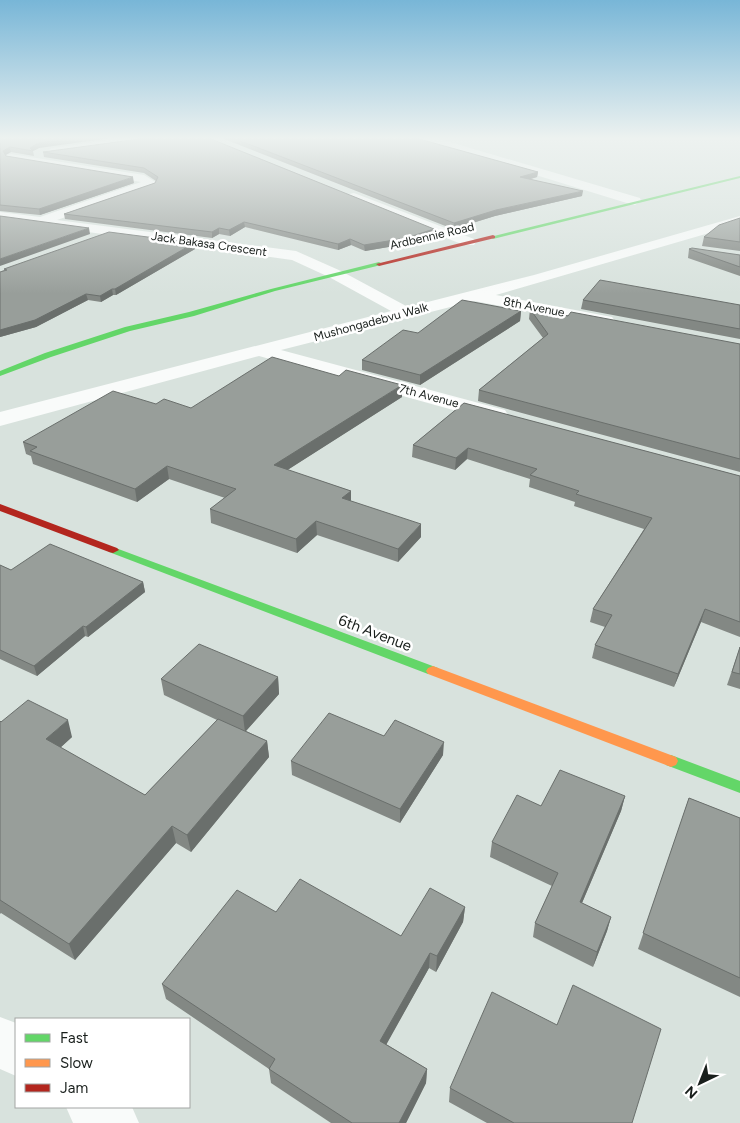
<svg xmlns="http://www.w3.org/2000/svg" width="740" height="1123" font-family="Figtree,sans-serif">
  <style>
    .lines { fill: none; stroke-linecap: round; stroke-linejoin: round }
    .street { fill: #f9fbfa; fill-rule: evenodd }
    .fast { fill: #63d668; fill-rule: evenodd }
    .slow { fill: #ff974d; fill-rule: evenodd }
    .jam { fill: #b3261e; fill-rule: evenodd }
    .wall { fill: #838884 }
    .shaded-wall { fill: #6a6f6c }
    .building { fill: #989e9a; stroke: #6a6f6c }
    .labels { text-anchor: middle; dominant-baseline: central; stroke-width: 5; stroke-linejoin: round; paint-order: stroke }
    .far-street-label { font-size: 12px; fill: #191f1c; stroke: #fff }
    .street-label { font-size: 15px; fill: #191f1c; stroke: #fff }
  </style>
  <rect width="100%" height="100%" fill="#d8e2dd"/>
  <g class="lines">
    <path class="street" d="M131,137H159L154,140L52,154L47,151L52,148Z
      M417,137H433L640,198L641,201L635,205L630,204L418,139Z
      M11,154L144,175L157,183L155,186L57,220L296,251L341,271L408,307L534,275L740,216V224L496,295L612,317L615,321L612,325L606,326L474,301L281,350L505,410L508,415L505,420L497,421L489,420L259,356L0,426V412L391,311L329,277L292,260L0,220V212L40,217L141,182L7,159L5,157L7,155Z
      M354,193L474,239L476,242L474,245H464L349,200L348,197L349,194Z
      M0,1017L16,1023V1076L0,1069Z
      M66,1107H132L139,1123H73Z"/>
    <path class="fast" d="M740,176V178L493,239L490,237Z
      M379,262L381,263V265L275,291L194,316L130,331L51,357L0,376V371L45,353L125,327L189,312L271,289Z
      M113,547L438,668L440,671L438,674H428L109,552L107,550Z
      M671,755L740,781V793L666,765L664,761L666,757Z"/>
    <path class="slow" d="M433,666L676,757L678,761L676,765L671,767L666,765L428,674L426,671L428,668Z"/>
    <path class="jam" d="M493,235L495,236V238L379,266L376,264Z
      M0,504L117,548L119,550L113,553L109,552L0,511Z"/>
  </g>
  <path class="wall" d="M0,137L39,148L33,151L34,156L11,152L5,155L6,156L134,183L40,215L0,211Z
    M206,137L434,235L406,244L365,251L351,245L338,250L245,227L230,236L219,234L212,238L65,219L64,214L155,183L156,181L144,173L44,157L43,152Z
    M219,137H418V139L538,172L537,177L531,179L582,196L495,216L453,229Z
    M740,218V251L702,246L704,237Z
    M195,249L116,295H113L101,302L88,300L36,327L0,337V272L4,270V269Z
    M689,249L740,255V276L688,258Z
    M583,300L740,305V339L581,309Z
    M530,309L740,344V472L478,401L479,390L543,338L529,319Z
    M521,311L520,321L420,385L362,370V360L418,333Z
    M402,397L287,470L351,491V501L421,537L398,562L317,535L297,553L211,523L210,509L225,498L169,479L137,502L33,464L31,456L26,454L23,442L156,404L191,408Z
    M464,403L740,476V637L701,622L674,687L592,658L595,645L605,627L590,622L593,609L644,529L574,506L575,502L529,487L530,479L467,459L455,470L412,457L413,445Z
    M0,565L11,570L143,582L145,592L88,637L85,636L37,676L0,659Z
    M740,647V689L727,685Z
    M278,677L279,694L246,731L267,741L269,757L191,852L176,843L75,960L1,913L0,914V721L72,737L60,748L145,795L217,720L164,695L161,679Z
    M384,736L443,755L400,823L292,775L291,761Z
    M625,796L621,811L582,903L611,917L607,931L593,967L533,937L535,923L552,886L490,857L492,842L541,806Z
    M689,798L740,818V997L638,949Z
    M465,907L463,922L436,972L429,968L386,1044L427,1069L426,1083L406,1123H331L271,1083L269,1069L166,999L162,984L276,912L401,936Z
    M450,1088L632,1123H487L449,1102Z"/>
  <path class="shaded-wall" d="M84,137H118L39,148L33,151L30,148L38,143Z
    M10,147L11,152L4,156L3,151Z
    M538,172L537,177L519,182L520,177Z
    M133,177L134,183L40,215L39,209Z
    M583,191L582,196L495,216L453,229L454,223L496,210Z
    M244,222L245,227L230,236L229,230Z
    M89,228L90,234L0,266V259Z
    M219,228V234L212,238V232Z
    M434,229V235L406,244L365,251L364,245Z
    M350,239L351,245L338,250V244Z
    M194,243L195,249L116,295L115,289Z
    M112,289L113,295L101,302L100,296Z
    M86,294L88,300L36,327L0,337V330Z
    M521,311L520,321L420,385V375Z
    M402,385V397L275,478L274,465Z
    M468,448L467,459L455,470L456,458Z
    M167,466L169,479L137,502L135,489Z
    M351,491V504L342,498Z
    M316,521L317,535L297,553L296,539Z
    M421,524V537L398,562V549Z
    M143,582L145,592L88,637L86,627Z
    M705,609L701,622L674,687L678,674Z
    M83,626L85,636L37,676L34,666Z
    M278,677L279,694L245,732L243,716Z
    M68,720L72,737L51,756L46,739Z
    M267,741L269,757L191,852L187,835Z
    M444,742L443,755L400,823V809Z
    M625,796L621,811L576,917L580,902Z
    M172,826L176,843L75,960L69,944Z
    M465,907L463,922L436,972L437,956Z
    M611,917L607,931L593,967L597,952Z
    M430,953L429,968L380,1056V1041Z
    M427,1069L426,1083L406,1123H399Z"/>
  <path class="building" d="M0,137H84L38,143L30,148L33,151L10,147L3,151L6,156L133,177L39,209L0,205Z
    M154,137H206L434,229L406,238L364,245L350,239L338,244L244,222L229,230L219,228L212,232L64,214L155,183L158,177L144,168L43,152Z
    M230,137H414H412L538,172L520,177L583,191L496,210L454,223Z
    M0,216L89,228L0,259Z
    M740,218V242L704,237L719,225Z
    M109,232L194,243L115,289H112L100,296L86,294L35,320L0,330V272L7,270L4,269Z
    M692,248L740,255V267L689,249Z
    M600,280L740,305V329L583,300Z
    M462,300L521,311L420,375L362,360L403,330L418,333Z
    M530,309L568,316L571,312L740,344V459L479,390L548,334Z
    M272,357L339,376L346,370L402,385L274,465L351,491L342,498L421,524L398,549L316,521L296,539L210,509L236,489L167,466L135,489L30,451L37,447L23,442L113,391L156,404L164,399L191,408Z
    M464,403L740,476V622L705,609L678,674L595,645L612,615L593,609L652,518L576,494L579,491L530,475L537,469L468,448L456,458L413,445Z
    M50,544L143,582L86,627L83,626L34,666L0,650V565L11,570Z
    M199,644L278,677L243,716L161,679Z
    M740,647V674L732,672Z
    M28,700L68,720L46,739L145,795L218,719L267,741L187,835L172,826L69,944L0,900V721L1,722Z
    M329,713L384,736L395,720L444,742L400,809L291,761Z
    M560,770L625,796L580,902L611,917L597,952L535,923L558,873L492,842L517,795L541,806Z
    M689,798L740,818V978L643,933Z
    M300,879L401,936L430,888L465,907L437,956L430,953L380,1041L427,1069L399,1123H352L269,1069L275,1059L162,984L237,890L276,912Z
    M573,985L661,1029L632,1123H514L450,1088L492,992L557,1025Z"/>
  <linearGradient id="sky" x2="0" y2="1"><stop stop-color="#78b6d7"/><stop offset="0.47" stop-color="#edf2f0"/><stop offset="1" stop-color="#edf2f0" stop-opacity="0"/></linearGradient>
  <rect width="740" height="294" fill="url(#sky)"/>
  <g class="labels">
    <g class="far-street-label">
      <text transform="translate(432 236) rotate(-13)">Ardbennie Road</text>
      <text transform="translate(209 244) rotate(8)">Jack Bakasa Crescent</text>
      <text transform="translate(534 307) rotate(11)">8th Avenue</text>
      <text transform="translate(371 322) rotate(-15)">Mushongadebvu Walk</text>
      <text transform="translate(429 396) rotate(15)">7th Avenue</text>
    </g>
    <g class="street-label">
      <text transform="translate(375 633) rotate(21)">6th Avenue</text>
    </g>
  </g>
  <rect x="15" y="1018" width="175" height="90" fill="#ffffff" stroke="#a3a5a4"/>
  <rect x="25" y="1034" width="25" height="8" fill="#63d668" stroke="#a3a5a4"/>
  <text x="60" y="1043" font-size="15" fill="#191f1c">Fast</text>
  <rect x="25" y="1059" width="25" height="8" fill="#ff974d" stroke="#a3a5a4"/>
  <text x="60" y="1068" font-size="15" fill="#191f1c">Slow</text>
  <rect x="25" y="1084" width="25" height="8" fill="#b3261e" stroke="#a3a5a4"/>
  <text x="60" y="1093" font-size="15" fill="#191f1c">Jam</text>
  <g transform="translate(700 1083) rotate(223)" stroke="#ffffff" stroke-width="4" paint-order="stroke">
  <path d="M0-4L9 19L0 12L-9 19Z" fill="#191f1c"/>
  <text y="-8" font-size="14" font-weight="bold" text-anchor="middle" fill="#191f1c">N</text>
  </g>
</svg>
